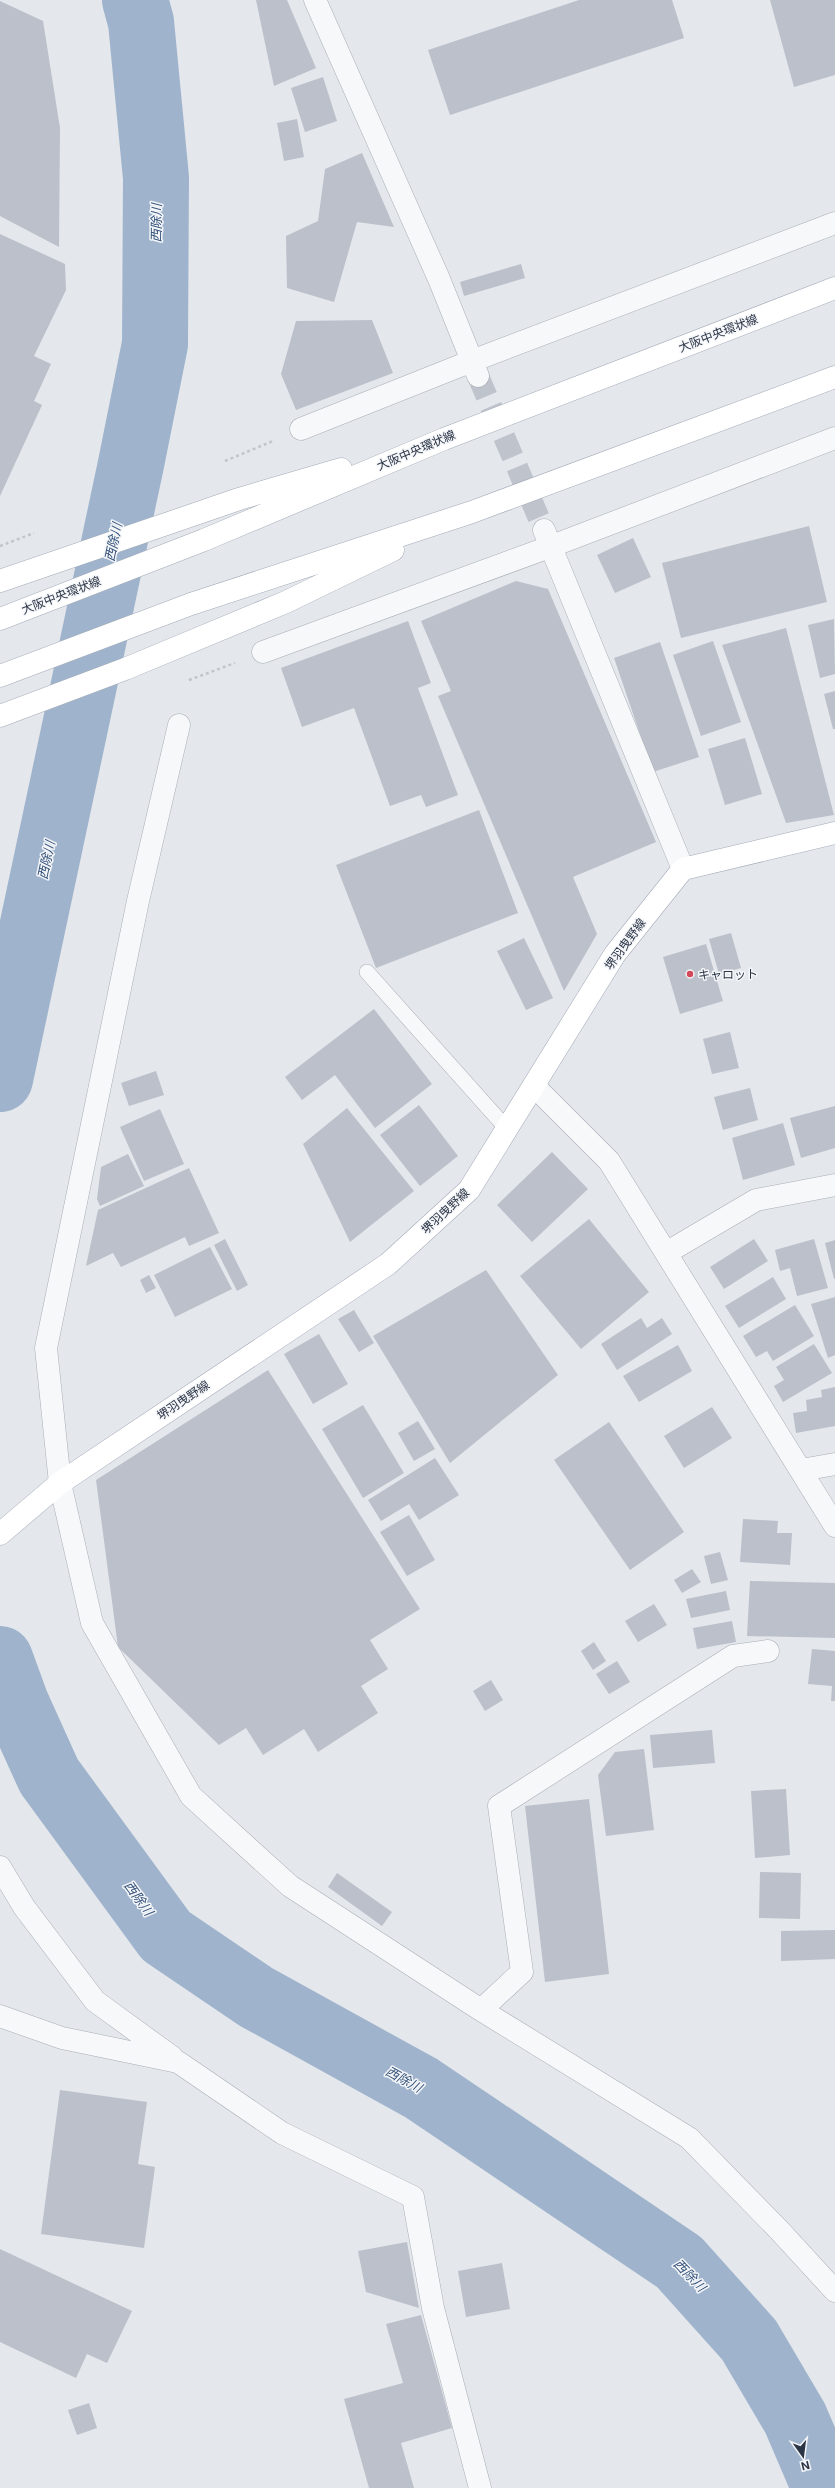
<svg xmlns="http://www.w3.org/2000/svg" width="835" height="2488" font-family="Inter,'Noto Sans JP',sans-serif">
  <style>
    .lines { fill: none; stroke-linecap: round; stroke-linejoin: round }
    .river { stroke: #9fb4cc; stroke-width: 66 }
    .building { fill: #bbc0ca }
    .minor-tunnel { stroke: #bfc3cb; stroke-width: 22; stroke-dasharray: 22 11; stroke-linecap: butt }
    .service-casing { stroke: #a9aeb7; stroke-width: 16 }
    .minor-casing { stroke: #a9aeb7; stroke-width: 23 }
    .primary-casing { stroke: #a3abb8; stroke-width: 23 }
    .path { stroke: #c2c5cb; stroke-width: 2.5; stroke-dasharray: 3 3; stroke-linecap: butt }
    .service { stroke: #f7f8fa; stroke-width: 15 }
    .minor { stroke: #f7f8fa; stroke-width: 22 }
    .primary { stroke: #fff; stroke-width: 22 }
    .poi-dot { fill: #d1495b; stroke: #f4f6f9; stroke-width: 1.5 }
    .labels { text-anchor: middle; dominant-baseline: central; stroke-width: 3; stroke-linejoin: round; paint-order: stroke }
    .street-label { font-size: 12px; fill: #2b3445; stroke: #f4f6f9 }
    .poi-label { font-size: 12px; fill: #2b3445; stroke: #f4f6f9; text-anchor: start }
    .water-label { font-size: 13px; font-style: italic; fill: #34527a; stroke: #f4f6f9 }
  </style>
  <rect width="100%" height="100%" fill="#e4e7ec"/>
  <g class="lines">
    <path class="river" d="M0,1079L131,464L155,344L156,178L141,22L135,0
      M0,1659L16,1703L49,1776L166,1936L256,1997L421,2088L679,2262L749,2340L795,2418L825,2488"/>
  </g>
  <path class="building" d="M256,0H287L316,68L274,86Z
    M579,0H672L684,38L450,115L428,50Z
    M770,0H835V75L794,87Z
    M0,1L43,21L60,128L59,247L0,216Z
    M323,77L337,121L305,132L291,88Z
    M297,119L304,157L284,161L277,123Z
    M362,153L394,227L357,222L334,302L287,288L286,236L318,221L325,169Z
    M0,234L65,264L66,290L34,356L51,364L34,401L42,405L0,496Z
    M521,264L525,278L464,296L460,282Z
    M372,320L393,373L296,410L281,374L296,321Z
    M809,526L827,602L681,638L662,563Z
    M633,538L651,577L615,593L597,555Z
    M516,581L548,589L656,842L573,877L597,934L564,991L438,696L451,691L421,621Z
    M834,619L835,674L820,678L808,625Z
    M408,621L431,683L418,688L458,795L426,807L421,795L390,806L354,708L302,727L281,668Z
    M786,628L834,815L786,823L722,645Z
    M713,641L741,722L701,736L673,655Z
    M660,642L699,757L653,772L614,658Z
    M835,691V729H833L824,694Z
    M745,738L762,794L725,805L708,749Z
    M479,810L518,913L376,968L336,865Z
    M731,933L741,968L719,974L709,939Z
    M524,938L553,998L526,1010L497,951Z
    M706,944L723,1001L680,1014L663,957Z
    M374,1009L432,1084L375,1128L335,1075L302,1100L285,1077Z
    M730,1032L739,1068L712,1074L703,1039Z
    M156,1071L164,1095L129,1106L121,1083Z
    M750,1088L758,1120L723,1130L714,1097Z
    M419,1105L458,1156L420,1186L380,1135Z
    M835,1106V1148L801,1158L790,1118Z
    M347,1108L414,1191L350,1242L303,1144Z
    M160,1109L184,1164L144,1181L120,1127Z
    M783,1123L795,1165L743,1180L732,1138Z
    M552,1152L588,1189L532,1242L497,1205Z
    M128,1154L144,1186L100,1206L97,1199L101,1167Z
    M189,1168L219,1233L189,1246L185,1237L121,1267L113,1253L86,1266L98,1210Z
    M589,1219L649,1292L581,1349L520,1276Z
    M225,1239L248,1285L237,1291L214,1245Z
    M754,1239L768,1261L724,1289L710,1267Z
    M814,1239L828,1288L797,1296L790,1268L780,1271L775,1250Z
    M835,1240V1279H834L825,1243Z
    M210,1247L232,1289L175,1317L154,1275Z
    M486,1270L558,1375L450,1463L373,1336Z
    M149,1275L156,1288L146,1293L140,1280Z
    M773,1277L786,1299L739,1328L725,1306Z
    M835,1297V1355L828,1358L811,1304Z
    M795,1305L814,1336L773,1361L767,1351L756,1357L743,1336Z
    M354,1310L374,1343L359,1352L338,1319Z
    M641,1318L647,1328L662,1318L672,1334L617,1370L601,1344Z
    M319,1334L348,1384L313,1404L284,1354Z
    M814,1344L832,1373L783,1402L774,1386L784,1380L776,1367Z
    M678,1345L692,1371L639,1402L623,1376Z
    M268,1370L420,1609L370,1640L388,1669L361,1686L378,1713L318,1752L304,1729L263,1755L246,1728L219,1745L118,1647L96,1480Z
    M835,1387V1426L796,1433L793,1413L807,1411L806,1400L822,1397L821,1390Z
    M363,1405L404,1473L363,1498L322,1429Z
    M712,1407L732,1438L684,1468L664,1436Z
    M418,1421L435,1449L414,1461L398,1433Z
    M609,1422L684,1532L630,1570L554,1460Z
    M435,1458L459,1495L419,1520L409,1504L381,1521L368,1500Z
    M409,1515L435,1560L407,1576L380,1532Z
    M743,1519L778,1521L777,1533H792L790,1565L740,1562Z
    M720,1552L728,1580L711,1584L704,1556Z
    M692,1569L701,1582L682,1593L674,1580Z
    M750,1581L835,1583V1638L747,1636Z
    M726,1591L730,1610L691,1618L686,1599Z
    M654,1604L667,1625L638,1642L625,1621Z
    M732,1621L736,1642L697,1649L693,1628Z
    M594,1642L606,1661L593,1670L581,1651Z
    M812,1649L835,1651V1701H831L832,1686L808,1684Z
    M617,1661L630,1682L609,1694L596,1674Z
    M491,1680L503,1700L485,1711L473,1691Z
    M712,1730L715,1763L653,1768L650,1735Z
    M644,1749L654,1830L606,1836L598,1775L615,1752Z
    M786,1789L790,1855L755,1858L751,1791Z
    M589,1799L609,1974L545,1982L525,1806Z
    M760,1872L801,1873L800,1919L759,1918Z
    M337,1873L392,1912L382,1926L328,1887Z
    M835,1930V1959L781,1961V1931Z
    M60,2090L147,2102L138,2164L155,2167L144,2248L41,2234Z
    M407,2242L419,2308L366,2292L358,2251Z
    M0,2249L132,2311L107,2363L87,2354L76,2378L0,2342Z
    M502,2263L510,2309L466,2317L458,2271Z
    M421,2315L452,2428L401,2443L414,2488H369L344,2399L403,2383L386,2324Z
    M89,2403L97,2428L77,2435L68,2410Z"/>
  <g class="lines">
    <path class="minor-tunnel" d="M478,376L544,530"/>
    <g class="service-casing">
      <path id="service" d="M367,972L508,1130"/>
    </g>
    <g class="minor-casing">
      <path id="minor" d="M315,0L439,279L478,376
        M301,429L472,361L835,223
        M544,530L683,869
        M263,652L552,546L835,438
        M179,725L138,901L46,1348L60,1483L92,1623L191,1796L290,1886L481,2010L689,2138L779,2230L835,2291
        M535,1087L609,1161L835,1526
        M666,1253L756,1200L835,1185
        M801,1470L835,1464
        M0,1867L24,1907L95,2001L172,2057
        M481,2010L522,1972L499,1806L733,1656L768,1651
        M0,2016L62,2038L178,2062L282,2133L413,2197L433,2308L480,2488"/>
    </g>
    <g class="primary-casing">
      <path id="primary" d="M0,581L239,499L341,469
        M0,619L204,540L444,439L835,288
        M0,676L191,604L472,512L835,377
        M0,716L125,669L286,602L393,550
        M0,1534L60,1483L388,1264L469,1190L615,954L683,869L835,833"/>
    </g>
    <path class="path" d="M225,461L273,441
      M0,546L34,533
      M189,680L235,663"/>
    <use href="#service" class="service"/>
    <use href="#minor" class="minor"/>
    <use href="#primary" class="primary"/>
  </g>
  <circle class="poi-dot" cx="690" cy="974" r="4"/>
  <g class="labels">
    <g class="street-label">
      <text transform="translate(718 333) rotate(-21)">大阪中央環状線</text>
      <text transform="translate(416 450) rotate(-23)">大阪中央環状線</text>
      <text transform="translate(61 595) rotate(-21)">大阪中央環状線</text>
      <text transform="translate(625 944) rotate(-54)">堺羽曳野線</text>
      <text transform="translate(445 1211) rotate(-43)">堺羽曳野線</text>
      <text transform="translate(183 1400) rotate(-34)">堺羽曳野線</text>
    </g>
    <g class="poi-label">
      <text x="698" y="974">キャロット</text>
    </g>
    <g class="water-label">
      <text transform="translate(156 223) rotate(-89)">西除川</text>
      <text transform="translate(113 542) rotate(-78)">西除川</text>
      <text transform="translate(46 860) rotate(-78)">西除川</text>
      <text transform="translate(139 1898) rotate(54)">西除川</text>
      <text transform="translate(404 2079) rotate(29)">西除川</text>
      <text transform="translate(690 2275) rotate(46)">西除川</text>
    </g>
  </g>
  <g transform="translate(803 2456) rotate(166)" stroke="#f4f6f9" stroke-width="3" paint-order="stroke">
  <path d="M0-3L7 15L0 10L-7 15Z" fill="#2b3445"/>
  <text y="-6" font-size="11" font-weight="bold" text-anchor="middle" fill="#2b3445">N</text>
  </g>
</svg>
